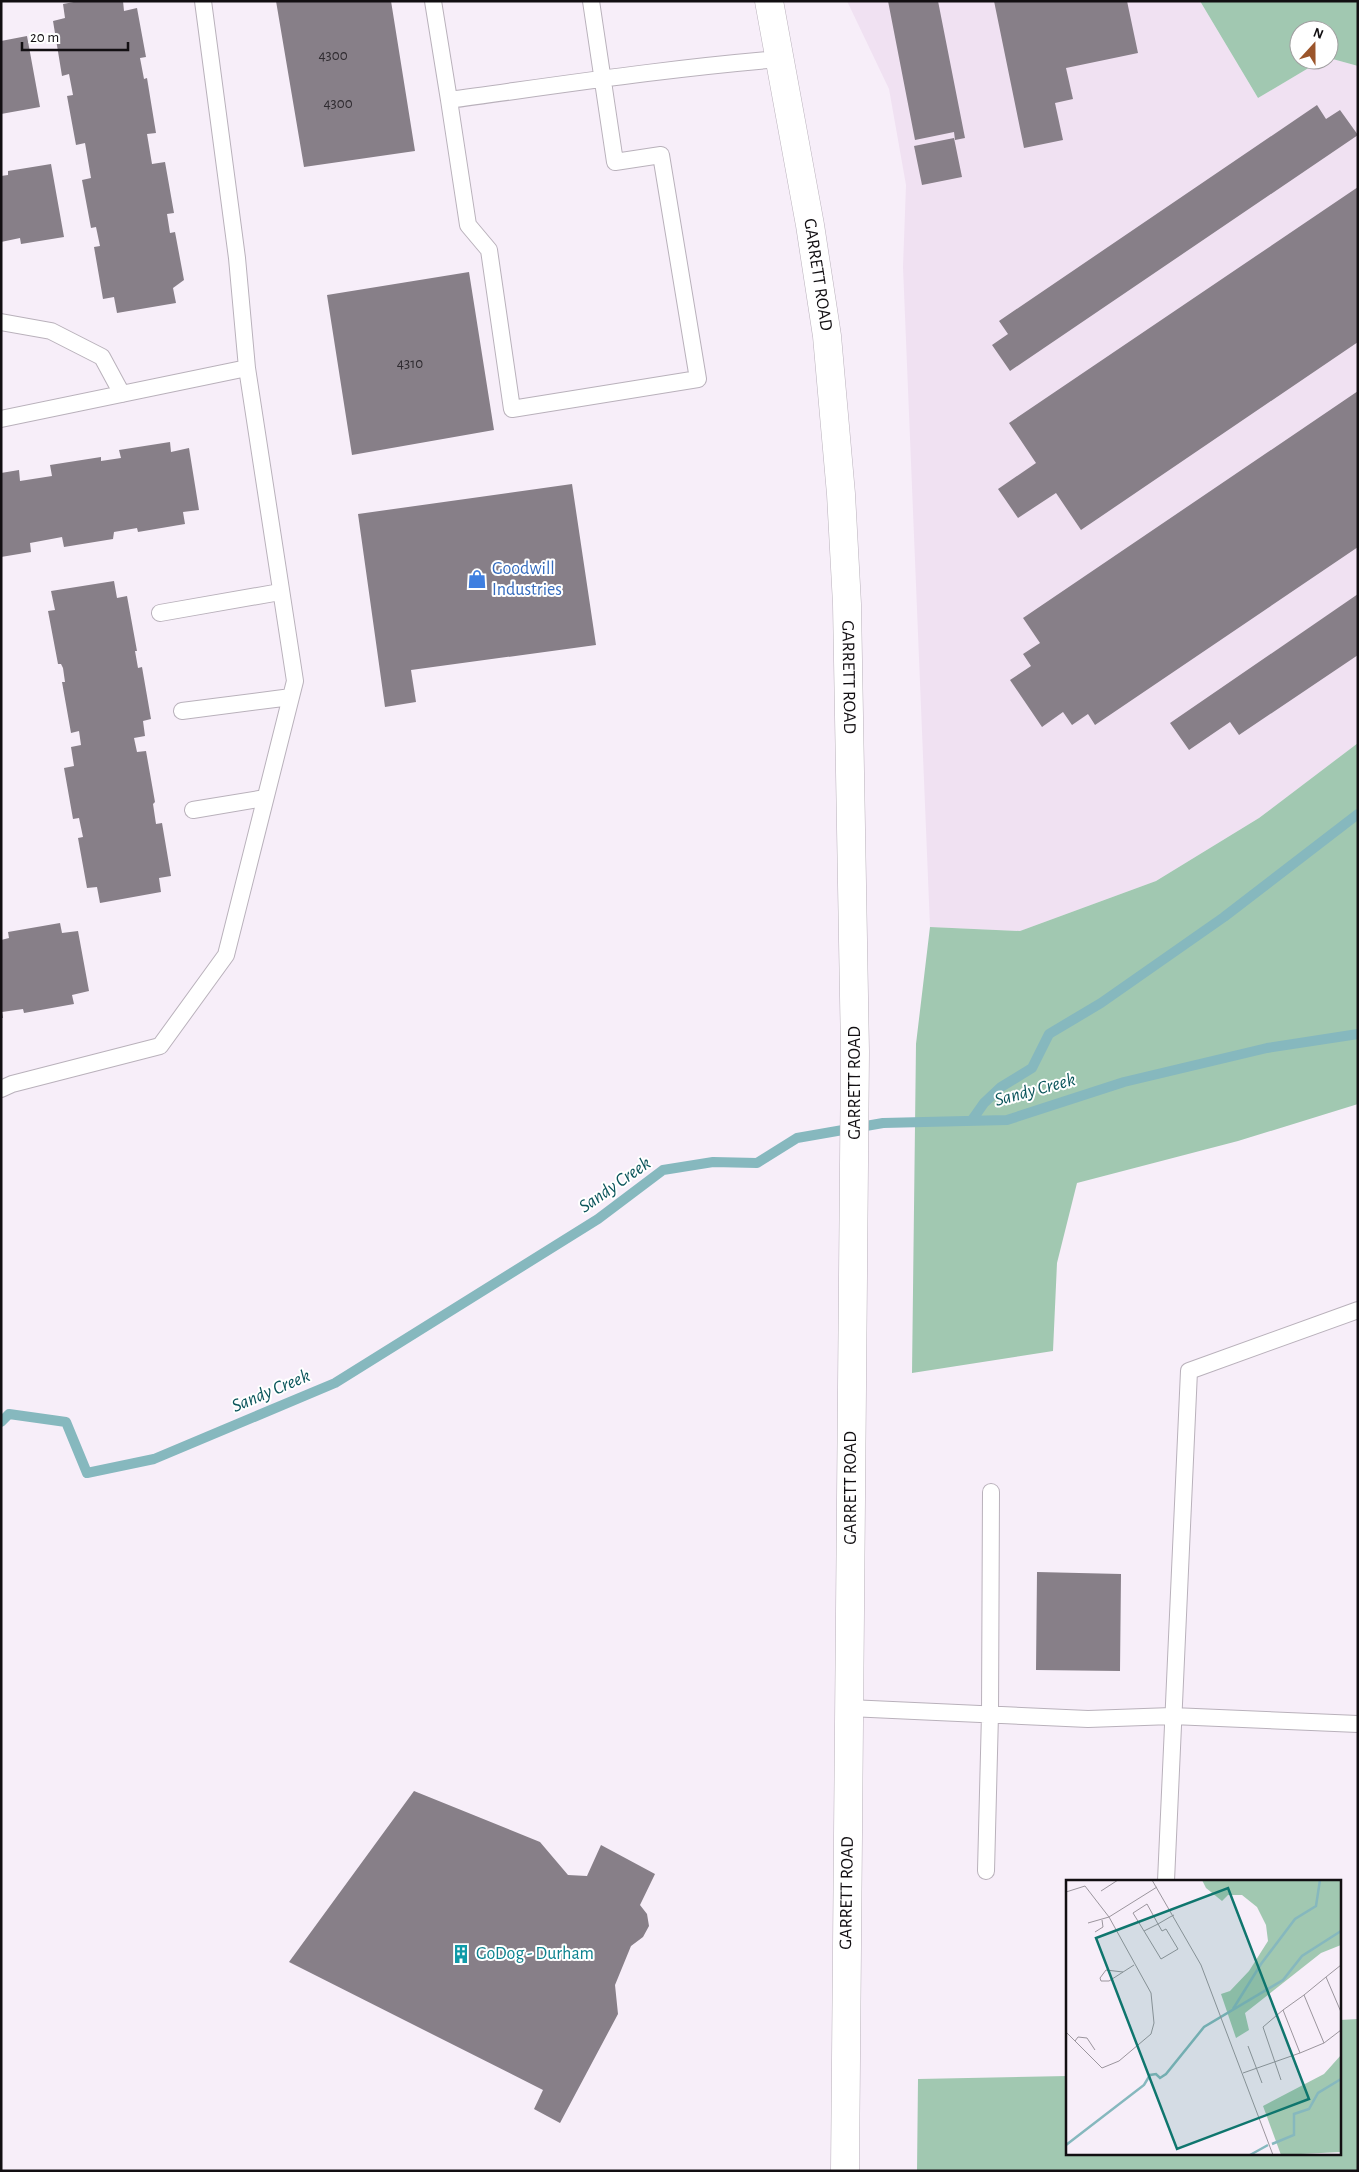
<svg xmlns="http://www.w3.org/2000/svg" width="1359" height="2172" font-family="'Alegreya Sans',sans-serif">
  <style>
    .built { fill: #f0e1f2 }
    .forest { fill: #a1c8b1 }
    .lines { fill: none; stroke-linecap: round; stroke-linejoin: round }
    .stream { stroke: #86b8be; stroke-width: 10 }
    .building { fill: #877f88 }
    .service-casing { stroke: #b9b1bb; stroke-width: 18 }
    .tertiary-casing { stroke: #b9b1bb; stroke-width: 29 }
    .service { stroke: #fff; stroke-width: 16 }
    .tertiary { stroke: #fff; stroke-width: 28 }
    .labels { text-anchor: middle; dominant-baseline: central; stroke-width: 4; stroke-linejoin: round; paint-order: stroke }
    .number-label { font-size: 15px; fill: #2f2b30 }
    .street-label { font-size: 18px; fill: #120f12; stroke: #fff }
    .shop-label { font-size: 18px; fill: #366cbe; stroke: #fff; text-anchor: start }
    .culture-label { font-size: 18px; fill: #0d838f; stroke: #fff; text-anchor: start }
    .water-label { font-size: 19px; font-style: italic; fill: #0b555b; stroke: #fff }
    .inset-river { fill: none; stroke: #86b8be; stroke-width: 2.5 }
    .inset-road { fill: none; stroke: #9b959d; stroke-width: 1 }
    .view { fill: #0f766e; fill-opacity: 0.15; stroke: #0f766e; stroke-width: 2.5 }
    .inset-edge { fill: none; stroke: #120f12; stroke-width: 2.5 }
  </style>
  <rect width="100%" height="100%" fill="#f7eef9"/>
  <path class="built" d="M847,1H1200L1258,98L1322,60H1329V58L1358,66V743L1259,818L1156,881L1020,931L930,927L903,267L906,185L889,89Z"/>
  <path class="forest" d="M1200,1H1358V66L1329,58V30H1299V60H1322L1258,98Z
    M1358,743V1104L1238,1141L1077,1183L1057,1263L1053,1351L912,1373L916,1044L930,927L1020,931L1156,881L1259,818Z
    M1358,2019V2171H917L918,2079L1068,2076V2153H1340V2020Z"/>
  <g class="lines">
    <path class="stream" d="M972,1120L984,1103L1001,1087L1032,1068L1049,1034L1101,1003L1224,917L1358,814
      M1,1422L9,1414L66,1422L87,1473L154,1459L335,1383L598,1219L663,1170L713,1162L757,1163L797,1138L883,1123L1007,1120L1124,1082L1267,1048L1358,1034"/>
  </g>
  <path class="building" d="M79,1H123L124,11L137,8L146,57L140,58L144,79L147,78L156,133L147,134L152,164L165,162L174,213L167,214L170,233L175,232L184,280L173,288L176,303L117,313L114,297L103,299L94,247L100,246L96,227L91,228L82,180L91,178L85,143L76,145L67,96L73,95L69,74L62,76L53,21L65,18L63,4Z
    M276,1H391L415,151L304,167Z
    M888,1H938L965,138L955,140L954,132L915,140Z
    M994,1H1127L1138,53L1066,68L1073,99L1055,103L1063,140L1024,148Z
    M27,36L40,107L1,114V41Z
    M1317,105L1326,119L1340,110L1358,135L1010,371L992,345L1008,334L999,321Z
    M954,138L962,177L922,185L914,146Z
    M51,164L64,237L21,244L20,238L1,242V176L8,175V171Z
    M1358,187V342L1081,530L1056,493L1018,518L998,489L1036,463L1009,423Z
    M469,272L494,430L352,455L327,295Z
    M1358,391V547L1095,725L1088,714L1072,725L1063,712L1042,727L1010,680L1031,666L1023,654L1040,643L1023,618Z
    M170,442L171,452L189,448L199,510L183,512L185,524L138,532L137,528L114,532L113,539L64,547L62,537L30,543L31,552L1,557V473L19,470L20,481L52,476L50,465L101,457V461L121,458L119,450Z
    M572,484L596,645L411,670L416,702L385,707L358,514Z
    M114,581L117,598L127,596L137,651H135L138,668L142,667L151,719L143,721L145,736L134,738L137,752L146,751L155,802L153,804L156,824L162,823L171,876L159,878L161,892L100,903L97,887L87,888L78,838L83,837L79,818L73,819L64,768L74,766L71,747L81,745L79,731L71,733L62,682H65L63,668L61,664H58L48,611L55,610L51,591Z
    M1358,594V655L1239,735L1230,722L1189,750L1170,723Z
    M60,923L62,933L78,931L89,991L72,995L74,1004L24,1013L23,1009L2,1012L3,1018H1V940L9,938L8,932Z
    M1037,1572L1121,1574L1120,1671L1036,1670Z
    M414,1791L540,1842L568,1875L587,1876L601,1845L655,1874L640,1905L647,1914L649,1926L643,1937L631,1946L615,1985L618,2014L560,2123L534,2109L543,2090L289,1962Z"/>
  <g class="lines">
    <g class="service-casing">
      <path id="service" d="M433,1L449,100
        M591,1L615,162L661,155L698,379L512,409L489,250L468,225L449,100C559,85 669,68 780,59
        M1,322L51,331L102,357L122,394
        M1,419L247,368
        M160,613L280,592
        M182,711L291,697
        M193,810L265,798
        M1,1089L12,1084L160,1046L226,955L295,681L247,368L237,258L203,1
        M849,1708L1088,1719L1172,1716L1358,1724
        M986,1871L990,1714L991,1492
        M1166,1881L1189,1371L1358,1310"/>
    </g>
    <g class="tertiary-casing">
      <g id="tertiary">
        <path id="s1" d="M769,1L810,225L827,336L841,494L847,604L855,1052L845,2171"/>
      </g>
    </g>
    <use href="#service" class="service"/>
    <use href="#tertiary" class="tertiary"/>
  </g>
  <defs>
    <g id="shop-bare" transform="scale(1.5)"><path d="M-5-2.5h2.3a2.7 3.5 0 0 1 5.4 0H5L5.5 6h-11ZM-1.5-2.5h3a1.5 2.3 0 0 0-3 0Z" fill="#3f7fe0" stroke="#fff" stroke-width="2.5" paint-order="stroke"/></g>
    <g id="building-bare" transform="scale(1.5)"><path d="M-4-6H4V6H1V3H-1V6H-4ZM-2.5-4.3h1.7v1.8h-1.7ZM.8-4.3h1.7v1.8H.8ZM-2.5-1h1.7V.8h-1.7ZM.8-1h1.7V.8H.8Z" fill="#0f9aa8" stroke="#fff" stroke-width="2.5" paint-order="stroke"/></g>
  </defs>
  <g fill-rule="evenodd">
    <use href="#shop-bare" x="477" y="579"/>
    <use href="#building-bare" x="461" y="1954"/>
  </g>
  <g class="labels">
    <g class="number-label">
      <text x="333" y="55">4300</text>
      <text x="338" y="103">4300</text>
      <text x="410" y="363">4310</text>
    </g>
    <g class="street-label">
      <text stroke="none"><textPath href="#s1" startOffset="278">GARRETT ROAD</textPath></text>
      <text stroke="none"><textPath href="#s1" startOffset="682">GARRETT ROAD</textPath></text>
      <text transform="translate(855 1083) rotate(-90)">GARRETT ROAD</text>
      <text transform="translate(851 1488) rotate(-90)">GARRETT ROAD</text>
      <text transform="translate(847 1893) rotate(-89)">GARRETT ROAD</text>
    </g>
    <g class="shop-label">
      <text x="492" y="569">Goodwill<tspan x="492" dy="21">Industries</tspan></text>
    </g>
    <g class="culture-label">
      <text x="476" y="1954">GoDog - Durham</text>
    </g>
    <g class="water-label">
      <text transform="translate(1035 1090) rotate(-15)">Sandy Creek</text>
      <text transform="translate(615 1185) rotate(-35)">Sandy Creek</text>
      <text transform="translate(271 1391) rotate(-23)">Sandy Creek</text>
    </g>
  </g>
  <g transform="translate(1066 1880)">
    <rect width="275" height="275" fill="#f7eef9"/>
    <path d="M136,0H275V65L255,73L179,133L183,150L170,158L155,114L164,111L183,91L202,61L200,45L191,27L176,15H162L156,21L140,8ZM275,175V272L215,275L197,226L258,194Z" fill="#a1c8b1"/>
    <path class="inset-river" d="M167,129L195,84L229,39L250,26L254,0M206,264L228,255V234L243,229L252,213L275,199M0,265L78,205L84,195L90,194L94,198L100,194L138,147L217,100L236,76L275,51M184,275L202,265"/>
    <path class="inset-road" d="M86,0L135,85L207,275M35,11L52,0M0,12L19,6L43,37L91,7M78,51L67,33L81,24L92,44L96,51L100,49L112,69L95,79L78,51L92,44L104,37L108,35M29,52L37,47L36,40M57,92L40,90L34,98L35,101H43L68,85M260,97L275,85M238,115L260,97L275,132M0,152L36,188L53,181L85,154L88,143L85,113L43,37L22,43M9,161L12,157L21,158L29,170M258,163L275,150M182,166L196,203M177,193L234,173L217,130L238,115L258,163L234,173M215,200L197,147L217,130"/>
    <path class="view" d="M162,8L243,219L111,269L30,58Z"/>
    <rect width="275" height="275" class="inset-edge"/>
  </g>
  <rect width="1359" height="2172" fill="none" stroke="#120f12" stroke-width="5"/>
  <g transform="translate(1314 45) rotate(21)"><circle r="24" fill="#ffffff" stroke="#a09fa0"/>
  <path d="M0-4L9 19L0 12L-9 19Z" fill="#9b552b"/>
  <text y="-8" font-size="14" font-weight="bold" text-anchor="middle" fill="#120f12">N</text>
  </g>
  <path d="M22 42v8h106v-8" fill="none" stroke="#120f12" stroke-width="2.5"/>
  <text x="30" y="42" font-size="15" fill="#120f12" stroke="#ffffff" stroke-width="4" paint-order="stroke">20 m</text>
</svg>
